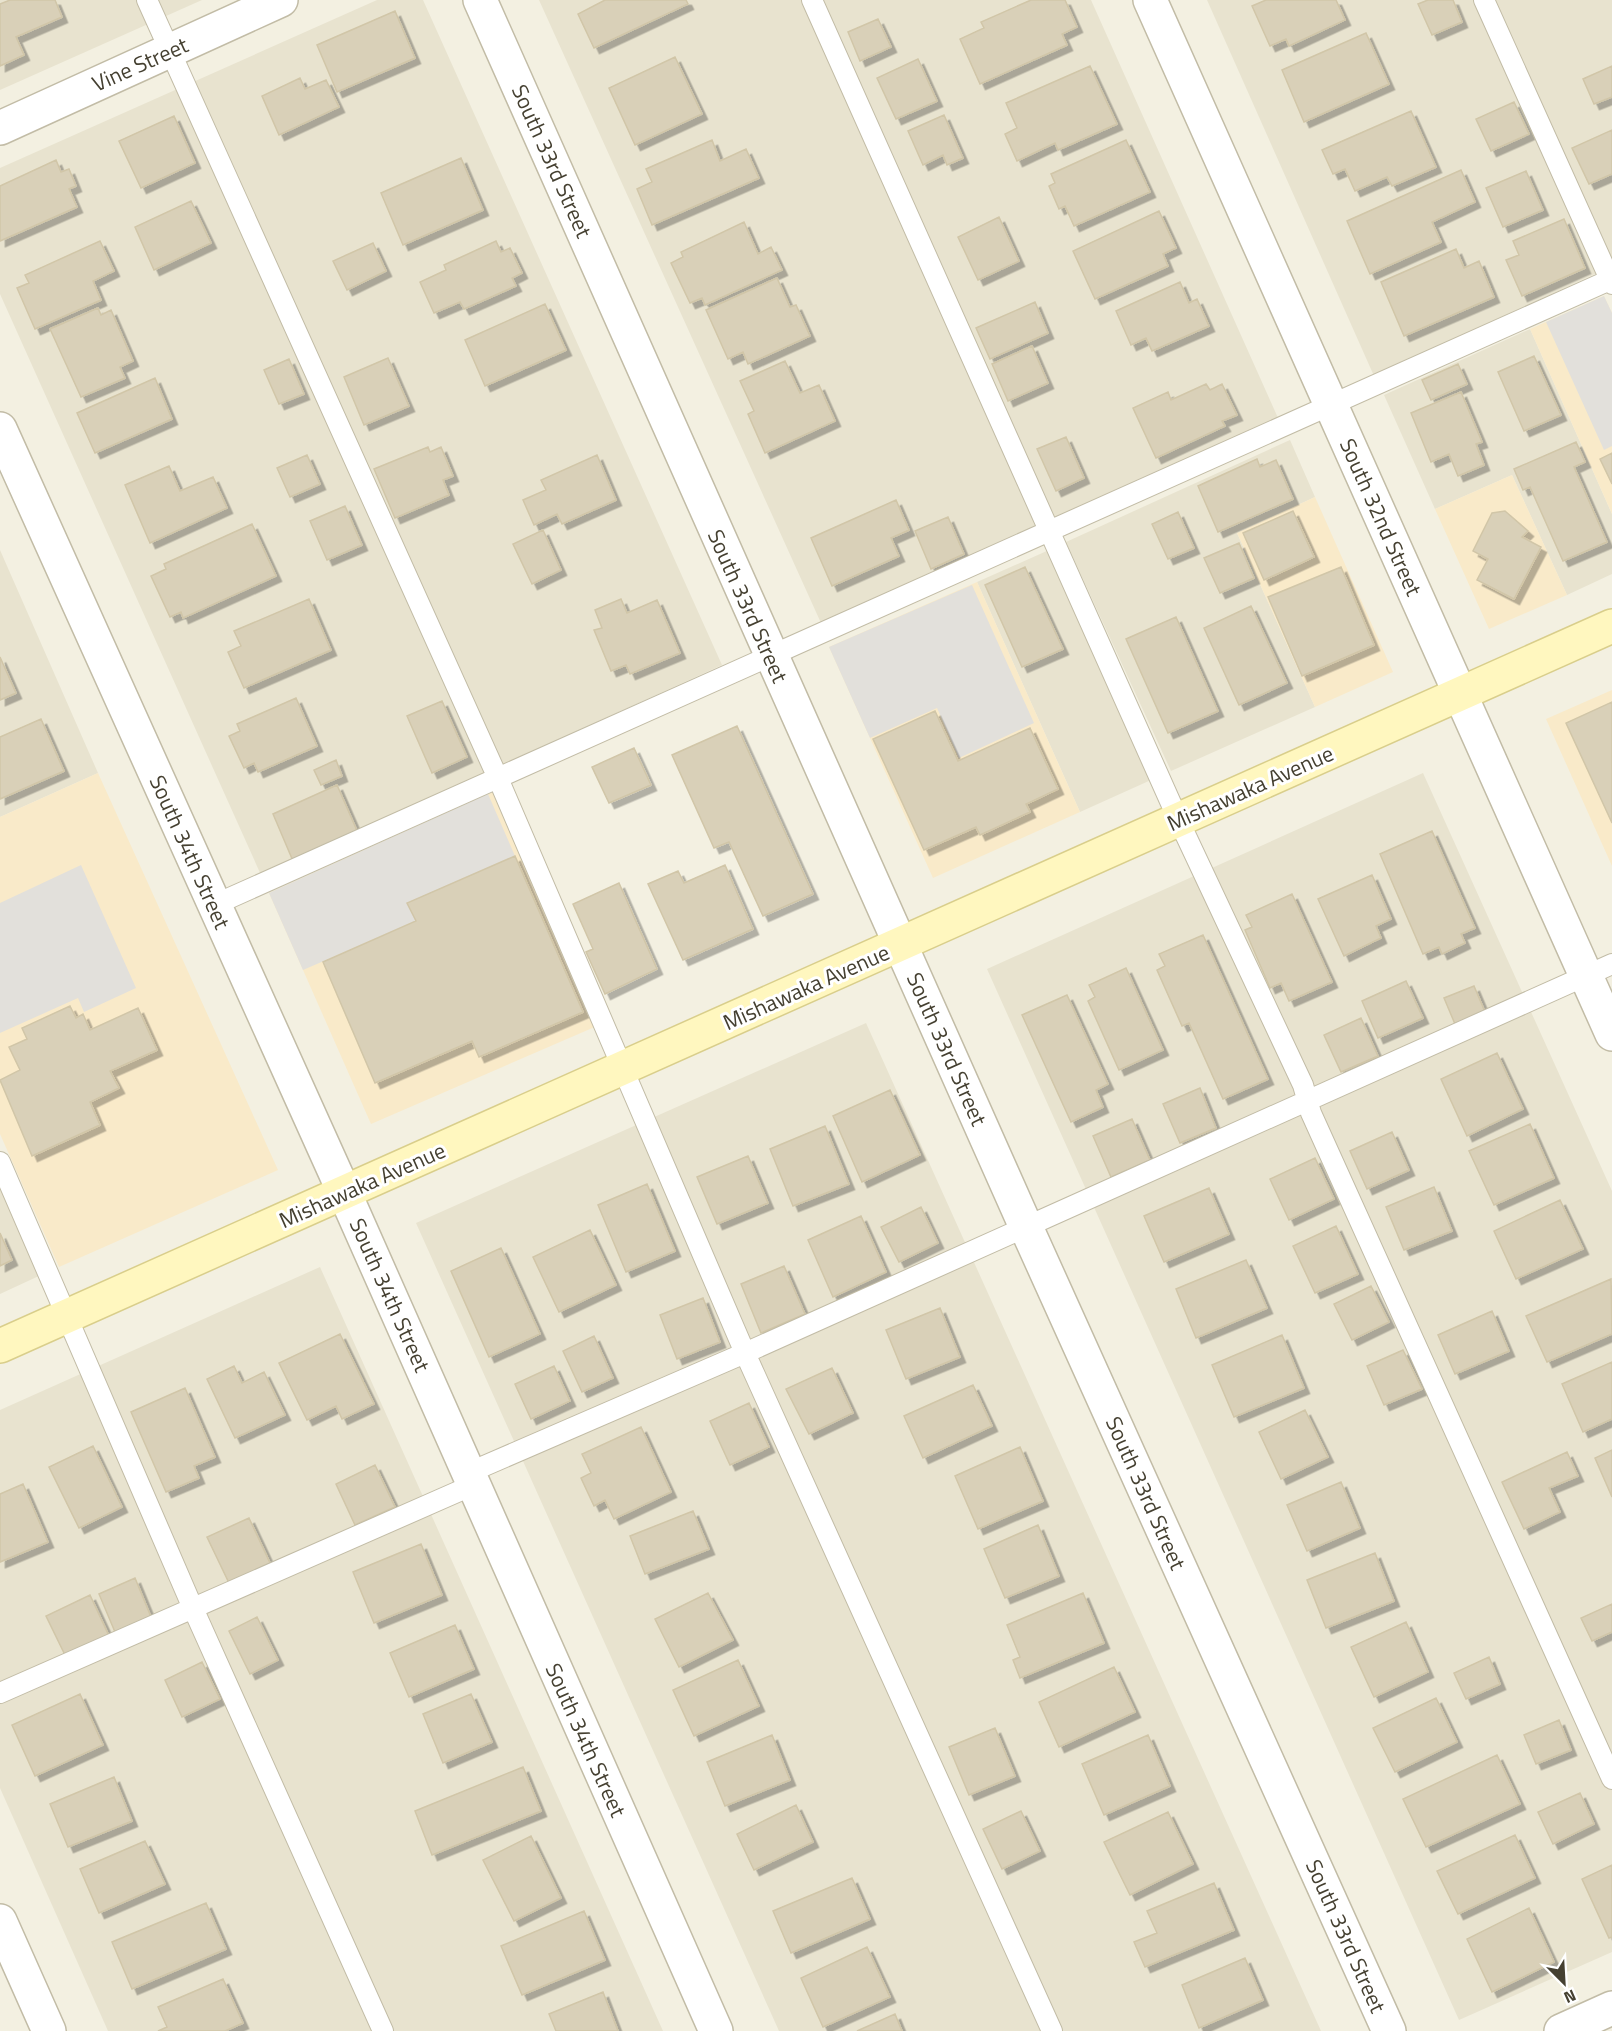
<svg xmlns="http://www.w3.org/2000/svg" width="1612" height="2031" font-family="'Titillium Web',sans-serif">
  <style>
    .residential { fill: #e8e3cf }
    .commercial { fill: #f9eac9 }
    .parking { fill: #e2e0db }
    .building { fill: #d9d0b8; stroke: #d1c6a8; stroke-width: 1.5; filter: url(#shadow) }
    .lines { fill: none; stroke-linecap: round; stroke-linejoin: round }
    .service-casing { stroke: #c2bca6; stroke-width: 22 }
    .minor-casing { stroke: #c2bca6; stroke-width: 36 }
    .secondary-casing { stroke: #d9ce8b; stroke-width: 36 }
    .service { stroke: #fff; stroke-width: 20 }
    .minor { stroke: #fff; stroke-width: 33 }
    .secondary { stroke: #fff7bf; stroke-width: 33 }
    .labels { text-anchor: middle; dominant-baseline: central; stroke-width: 6; stroke-linejoin: round; paint-order: stroke }
    .street-label { font-size: 22px; fill: #454031; stroke: #fff }
  </style>
  <defs>
    <filter id="shadow"><feDropShadow dx="5.5" dy="5.5" stdDeviation="0" flood-color="#0004"/></filter>
  </defs>
  <rect width="100%" height="100%" fill="#f3f0e1"/>
  <path class="residential" d="M0,0H202L0,90Z
    M377,0H423L722,665L261,875L0,294V168Z
    M539,0H1091L1278,418L821,623Z
    M1207,0H1612V266L1374,376Z
    M1530,329L1612,514V574L1567,595L1512,475L1435,509L1384,395Z
    M1290,440L1315,497L1237,533L1315,707L1171,771L1066,542Z
    M0,550L98,773L0,817Z
    M1049,550L1151,780L1080,812L977,582Z
    M1423,773L1612,1191V1952L1459,2020L987,969Z
    M866,1023L1321,2031H779L416,1223Z
    M0,1184L41,1275L0,1294Z
    M320,1267L663,2031H108L0,1788V1410Z"/>
  <path class="commercial" d="M1604,296L1612,313V514L1530,329Z
    M1512,475L1567,595L1489,629L1435,509Z
    M1315,497L1393,672L1315,707L1237,533Z
    M977,582L1080,812L933,878L829,647Z
    M1612,690V866L1546,719Z
    M98,773L278,1170L59,1267L0,1134V817Z
    M493,792L597,1026L371,1124L269,893Z"/>
  <path class="parking" d="M1604,296L1612,313V446L1604,450L1546,322Z
    M972,585L1034,723L959,758L937,708L870,738L829,647Z
    M488,794L515,856L408,903L416,921L303,970L269,893Z
    M81,865L136,988L84,1012L78,998L0,1033V903Z"/>
  <path class="building" d="M10,0H55L62,17L16,37L24,55L0,66V4Z
    M605,0H686L688,4L594,48L578,14Z
    M1031,0H1065L1077,27L1062,34L1067,45L980,84L960,39L984,28L981,22Z
    M1266,0H1336L1345,20L1289,46L1286,39L1270,46L1252,6Z
    M1428,0H1453L1462,22L1432,35L1418,4Z
    M395,11L415,58L337,92L317,45Z
    M878,19L891,47L860,61L848,32Z
    M1366,33L1389,84L1304,122L1282,70Z
    M675,57L702,114L635,145L609,88Z
    M918,59L937,101L896,119L877,78Z
    M1090,66L1117,124L1058,150L1055,143L1017,161L1005,134L1017,128L1006,103Z
    M1612,66V97L1594,104L1583,79Z
    M300,78L305,89L326,80L339,107L279,135L262,96Z
    M1514,102L1529,134L1491,151L1476,119Z
    M1411,111L1436,167L1392,186L1387,177L1355,191L1345,169L1333,174L1322,150Z
    M944,115L963,158L947,165L943,155L923,165L908,131Z
    M174,116L195,163L141,188L119,141Z
    M1612,130V174L1589,184L1572,148Z
    M712,140L720,161L746,149L759,178L652,225L637,189L652,182L646,169Z
    M1126,140L1150,192L1074,226L1065,206L1059,209L1049,186L1055,183L1051,174Z
    M461,158L483,210L403,245L381,193Z
    M56,160L61,172L69,169L76,186L69,189L77,207L0,241V186Z
    M1461,170L1475,202L1432,222L1441,242L1370,274L1347,221Z
    M1526,171L1543,210L1503,227L1486,188Z
    M191,201L211,243L154,270L135,227Z
    M1159,211L1176,248L1163,254L1168,266L1095,299L1073,251Z
    M999,217L1019,261L978,280L958,237Z
    M1564,219L1585,268L1522,296L1506,260L1519,255L1513,241Z
    M744,222L758,254L771,247L782,270L705,305L702,298L690,303L671,263L683,257L681,252Z
    M100,241L114,271L93,281L101,300L35,329L17,288L29,283L25,275Z
    M496,241L501,252L510,248L522,273L512,278L516,286L464,309L460,302L434,313L420,282L446,270L444,265Z
    M373,243L386,271L347,290L333,261Z
    M1456,249L1464,268L1479,261L1494,297L1404,336L1381,282Z
    M777,278L790,307L796,305L810,336L748,364L743,352L728,359L706,310Z
    M1180,282L1189,303L1197,299L1209,326L1152,351L1146,338L1131,345L1116,311Z
    M1035,302L1048,333L990,359L976,328Z
    M545,304L566,350L485,386L465,340Z
    M98,308L101,315L111,310L133,361L120,367L125,378L81,397L50,329Z
    M1032,346L1048,383L1008,401L992,364Z
    M1534,356L1561,415L1524,431L1498,372Z
    M388,358L409,406L364,425L344,377Z
    M289,359L304,394L279,404L264,370Z
    M785,361L800,393L819,385L835,421L765,453L748,414L754,411L740,381Z
    M1458,364L1467,384L1431,400L1422,380Z
    M155,378L172,419L95,453L77,413Z
    M1206,384L1210,390L1222,384L1237,415L1222,421L1225,426L1156,458L1133,408L1168,392L1171,400Z
    M1461,392L1482,442L1476,444L1484,465L1458,476L1449,454L1431,462L1411,413Z
    M1066,437L1084,478L1056,491L1037,449Z
    M1576,442L1585,462L1574,467L1607,542L1563,561L1530,487L1523,490L1514,469Z
    M428,447L430,452L441,447L453,476L443,480L449,495L395,518L374,469Z
    M1612,453V484L1600,459Z
    M307,455L320,484L290,497L277,468Z
    M597,455L616,500L562,524L557,514L534,525L523,500L546,490L541,480Z
    M1257,459L1260,467L1276,460L1293,499L1218,532L1198,486Z
    M169,466L180,491L213,477L227,508L150,543L125,485Z
    M896,500L909,530L891,538L899,556L832,586L811,538Z
    M345,506L362,545L327,560L310,521Z
    M1293,511L1314,557L1264,580L1243,533Z
    M1505,511L1528,531L1522,537L1541,547L1514,599L1477,580L1488,559L1473,551L1492,513Z
    M1178,512L1194,548L1168,559L1152,524Z
    M948,517L964,554L931,569L915,531Z
    M252,524L276,576L183,618L181,612L170,617L151,576L166,569L164,564Z
    M543,530L561,570L532,584L513,544Z
    M1239,543L1254,578L1220,593L1204,558Z
    M1025,567L1063,649L1022,667L985,585Z
    M1341,567L1374,645L1302,676L1268,597Z
    M309,599L331,650L244,688L228,652L241,646L234,631Z
    M621,599L627,613L657,600L680,653L630,674L626,665L611,671L594,630L602,628L595,610Z
    M1251,606L1287,683L1239,705L1204,628Z
    M1176,617L1218,711L1168,733L1126,639Z
    M0,657L16,693L0,700Z
    M296,698L317,746L258,772L254,763L244,768L229,736L240,731L237,724Z
    M442,701L467,757L432,773L407,716Z
    M1612,702V823L1566,723Z
    M935,711L958,761L1030,728L1058,789L1026,804L1030,812L980,835L976,827L924,850L873,739Z
    M41,719L64,771L0,799V737Z
    M737,726L813,894L763,916L729,842L714,848L672,755Z
    M634,748L651,785L609,803L592,767Z
    M336,760L342,776L321,785L314,770Z
    M337,785L358,833L293,861L273,814Z
    M1432,831L1475,928L1461,934L1465,943L1442,954L1439,947L1423,954L1380,854Z
    M515,856L583,1012L479,1057L472,1041L375,1083L323,962L416,921L407,903Z
    M725,865L753,929L683,960L648,884L678,871L684,883Z
    M1372,875L1391,919L1376,926L1381,938L1344,956L1318,899Z
    M619,883L657,969L605,994L586,952L593,949L573,904Z
    M1292,894L1332,982L1289,1001L1281,983L1270,988L1245,930L1252,927L1246,915Z
    M1203,935L1268,1079L1223,1099L1189,1023L1182,1026L1157,970L1165,966L1159,954Z
    M1126,968L1163,1050L1119,1070L1088,1001L1095,997L1089,985Z
    M1406,981L1423,1018L1378,1038L1362,1001Z
    M1474,986L1485,1012L1455,1024L1444,998Z
    M1067,995L1108,1084L1096,1090L1103,1107L1071,1122L1022,1015Z
    M70,1006L76,1018L83,1014L90,1030L138,1008L157,1050L110,1071L119,1088L90,1102L100,1125L32,1156L0,1080L20,1070L9,1047L27,1039L22,1028Z
    M1361,1018L1378,1056L1341,1072L1324,1035Z
    M1497,1053L1523,1109L1467,1136L1441,1079Z
    M1200,1088L1216,1128L1180,1143L1163,1104Z
    M890,1090L920,1155L862,1182L833,1116Z
    M1132,1119L1150,1160L1111,1177L1093,1136Z
    M1530,1124L1554,1178L1494,1205L1469,1151Z
    M825,1126L849,1184L793,1206L770,1149Z
    M1392,1132L1409,1170L1367,1189L1350,1151Z
    M748,1156L768,1203L717,1224L697,1177Z
    M1315,1158L1334,1199L1289,1220L1270,1179Z
    M647,1184L675,1251L626,1272L598,1205Z
    M1434,1187L1452,1231L1404,1250L1386,1207Z
    M1209,1188L1229,1234L1164,1262L1144,1216Z
    M1560,1200L1583,1249L1516,1279L1494,1231Z
    M921,1207L938,1243L899,1262L881,1227Z
    M861,1216L886,1272L833,1297L808,1240Z
    M1336,1226L1358,1274L1315,1293L1293,1246Z
    M590,1230L616,1285L559,1312L533,1257Z
    M0,1233L12,1260L0,1266Z
    M501,1248L540,1334L489,1357L451,1271Z
    M1246,1260L1267,1308L1196,1338L1176,1289Z
    M784,1266L805,1314L761,1333L741,1284Z
    M1611,1279L1612,1334L1547,1362L1526,1316Z
    M1371,1286L1389,1322L1352,1340L1334,1304Z
    M703,1298L720,1342L677,1359L660,1315Z
    M940,1308L960,1357L906,1379L886,1330Z
    M1492,1311L1509,1351L1455,1374L1438,1335Z
    M340,1334L374,1404L342,1419L336,1406L307,1420L279,1363Z
    M1282,1335L1304,1388L1234,1417L1212,1365Z
    M594,1336L613,1378L582,1392L563,1351Z
    M1403,1350L1422,1389L1384,1405L1367,1366Z
    M1612,1362V1419L1583,1432L1562,1384Z
    M234,1366L242,1383L264,1372L285,1415L235,1438L207,1379Z
    M554,1366L570,1401L531,1419L515,1384Z
    M832,1368L853,1413L809,1434L786,1389Z
    M973,1385L992,1426L923,1458L904,1416Z
    M185,1388L215,1457L194,1466L199,1478L166,1492L131,1412Z
    M749,1403L769,1447L730,1465L710,1421Z
    M1305,1410L1328,1457L1281,1479L1259,1432Z
    M641,1427L671,1492L614,1519L605,1500L594,1506L581,1478L591,1473L582,1454Z
    M93,1446L122,1507L79,1528L49,1467Z
    M1020,1447L1043,1501L978,1529L955,1476Z
    M1612,1450V1497L1595,1458Z
    M1567,1452L1578,1476L1549,1488L1560,1512L1524,1529L1502,1482Z
    M375,1465L395,1507L355,1525L336,1484Z
    M1341,1482L1360,1528L1307,1551L1287,1505Z
    M23,1484L48,1542L0,1562V1494Z
    M693,1511L709,1549L645,1574L630,1536Z
    M249,1518L270,1563L229,1583L207,1537Z
    M1038,1525L1059,1576L1005,1598L984,1549Z
    M421,1544L442,1595L374,1623L353,1572Z
    M1375,1553L1394,1601L1326,1628L1307,1580Z
    M135,1578L151,1617L115,1632L99,1594Z
    M708,1593L733,1640L679,1667L655,1619Z
    M1083,1593L1104,1643L1020,1678L1013,1660L1020,1657L1007,1625Z
    M90,1595L109,1636L66,1657L46,1616Z
    M1612,1604V1632L1592,1641L1581,1618Z
    M257,1617L278,1660L250,1674L229,1631Z
    M1406,1622L1428,1672L1374,1697L1351,1647Z
    M455,1625L474,1669L409,1697L390,1653Z
    M1489,1657L1500,1684L1466,1699L1454,1673Z
    M738,1660L759,1706L694,1736L673,1690Z
    M202,1662L220,1699L182,1717L165,1680Z
    M1114,1667L1135,1712L1059,1747L1039,1702Z
    M80,1694L103,1745L35,1776L12,1725Z
    M471,1694L492,1742L443,1763L423,1714Z
    M1436,1698L1457,1742L1395,1772L1373,1728Z
    M1559,1720L1571,1750L1536,1764L1524,1735Z
    M995,1728L1015,1776L969,1795L949,1747Z
    M772,1735L790,1780L725,1806L707,1762Z
    M1148,1735L1170,1786L1104,1815L1082,1764Z
    M1497,1755L1520,1804L1426,1847L1403,1799Z
    M523,1767L541,1811L432,1855L415,1811Z
    M114,1777L132,1821L68,1847L50,1804Z
    M1580,1793L1594,1824L1553,1844L1538,1812Z
    M796,1805L813,1842L754,1870L737,1834Z
    M1021,1811L1040,1851L1002,1869L983,1829Z
    M1168,1812L1193,1864L1130,1895L1104,1842Z
    M1515,1835L1535,1878L1458,1914L1437,1871Z
    M531,1836L561,1898L514,1921L483,1860Z
    M145,1841L165,1884L99,1913L80,1869Z
    M1612,1865V1937L1609,1938L1582,1879Z
    M852,1878L870,1919L791,1953L773,1911Z
    M1214,1883L1234,1930L1145,1967L1134,1942L1157,1933L1147,1911Z
    M206,1903L226,1949L132,1989L112,1942Z
    M1529,1908L1554,1962L1492,1992L1467,1939Z
    M584,1911L605,1960L522,1995L501,1946Z
    M867,1947L890,1997L823,2027L801,1978Z
    M1245,1958L1263,2000L1199,2028L1182,1985Z
    M223,1979L243,2023L225,2031H158L167,2027L158,2007Z
    M603,1992L618,2031H556L549,2014Z
    M895,2014L902,2031H857Z"/>
  <g class="lines">
    <g class="service-casing">
      <path id="service" d="M147,0L497,776L745,1353L1052,2031
        M812,0L1178,819L1303,1085L1311,1113L1612,1779
        M1484,0L1612,284
        M214,905L1612,279
        M0,1162L192,1606L383,2031
        M468,1473L745,1353L1612,964
        M0,1693L473,1485"/>
    </g>
    <g class="minor-casing">
      <path id="minor" d="M480,0L1026,1227L1389,2031
        M1150,0L1612,1034
        M0,128L281,0
        M0,429L344,1192L716,2031
        M0,1921L49,2031
        M1561,2031L1612,2008"/>
    </g>
    <g class="secondary-casing">
      <path id="secondary" d="M0,1346L1612,626"/>
    </g>
    <use href="#service" class="service"/>
    <use href="#minor" class="minor"/>
    <use href="#secondary" class="secondary"/>
  </g>
  <g class="labels">
    <g class="street-label">
      <text transform="translate(140 64) rotate(-24)">Vine Street</text>
      <text transform="translate(552 161) rotate(66)">South 33rd Street</text>
      <text transform="translate(1381 517) rotate(66)">South 32nd Street</text>
      <text transform="translate(748 606) rotate(66)">South 33rd Street</text>
      <text transform="translate(1250 788) rotate(-24)">Mishawaka Avenue</text>
      <text transform="translate(190 852) rotate(66)">South 34th Street</text>
      <text transform="translate(806 987) rotate(-24)">Mishawaka Avenue</text>
      <text transform="translate(947 1049) rotate(66)">South 33rd Street</text>
      <text transform="translate(362 1185) rotate(-24)">Mishawaka Avenue</text>
      <text transform="translate(390 1295) rotate(66)">South 34th Street</text>
      <text transform="translate(1146 1493) rotate(66)">South 33rd Street</text>
      <text transform="translate(586 1740) rotate(66)">South 34th Street</text>
      <text transform="translate(1346 1936) rotate(66)">South 33rd Street</text>
    </g>
  </g>
  <g transform="translate(1564 1983) rotate(156)" stroke="#ffffff" stroke-width="4.5" paint-order="stroke">
  <path d="M0-4.5L10 22L0 15L-10 22Z" fill="#454031"/>
  <text y="-9" font-size="16" font-weight="bold" text-anchor="middle" fill="#454031">N</text>
  </g>
</svg>
